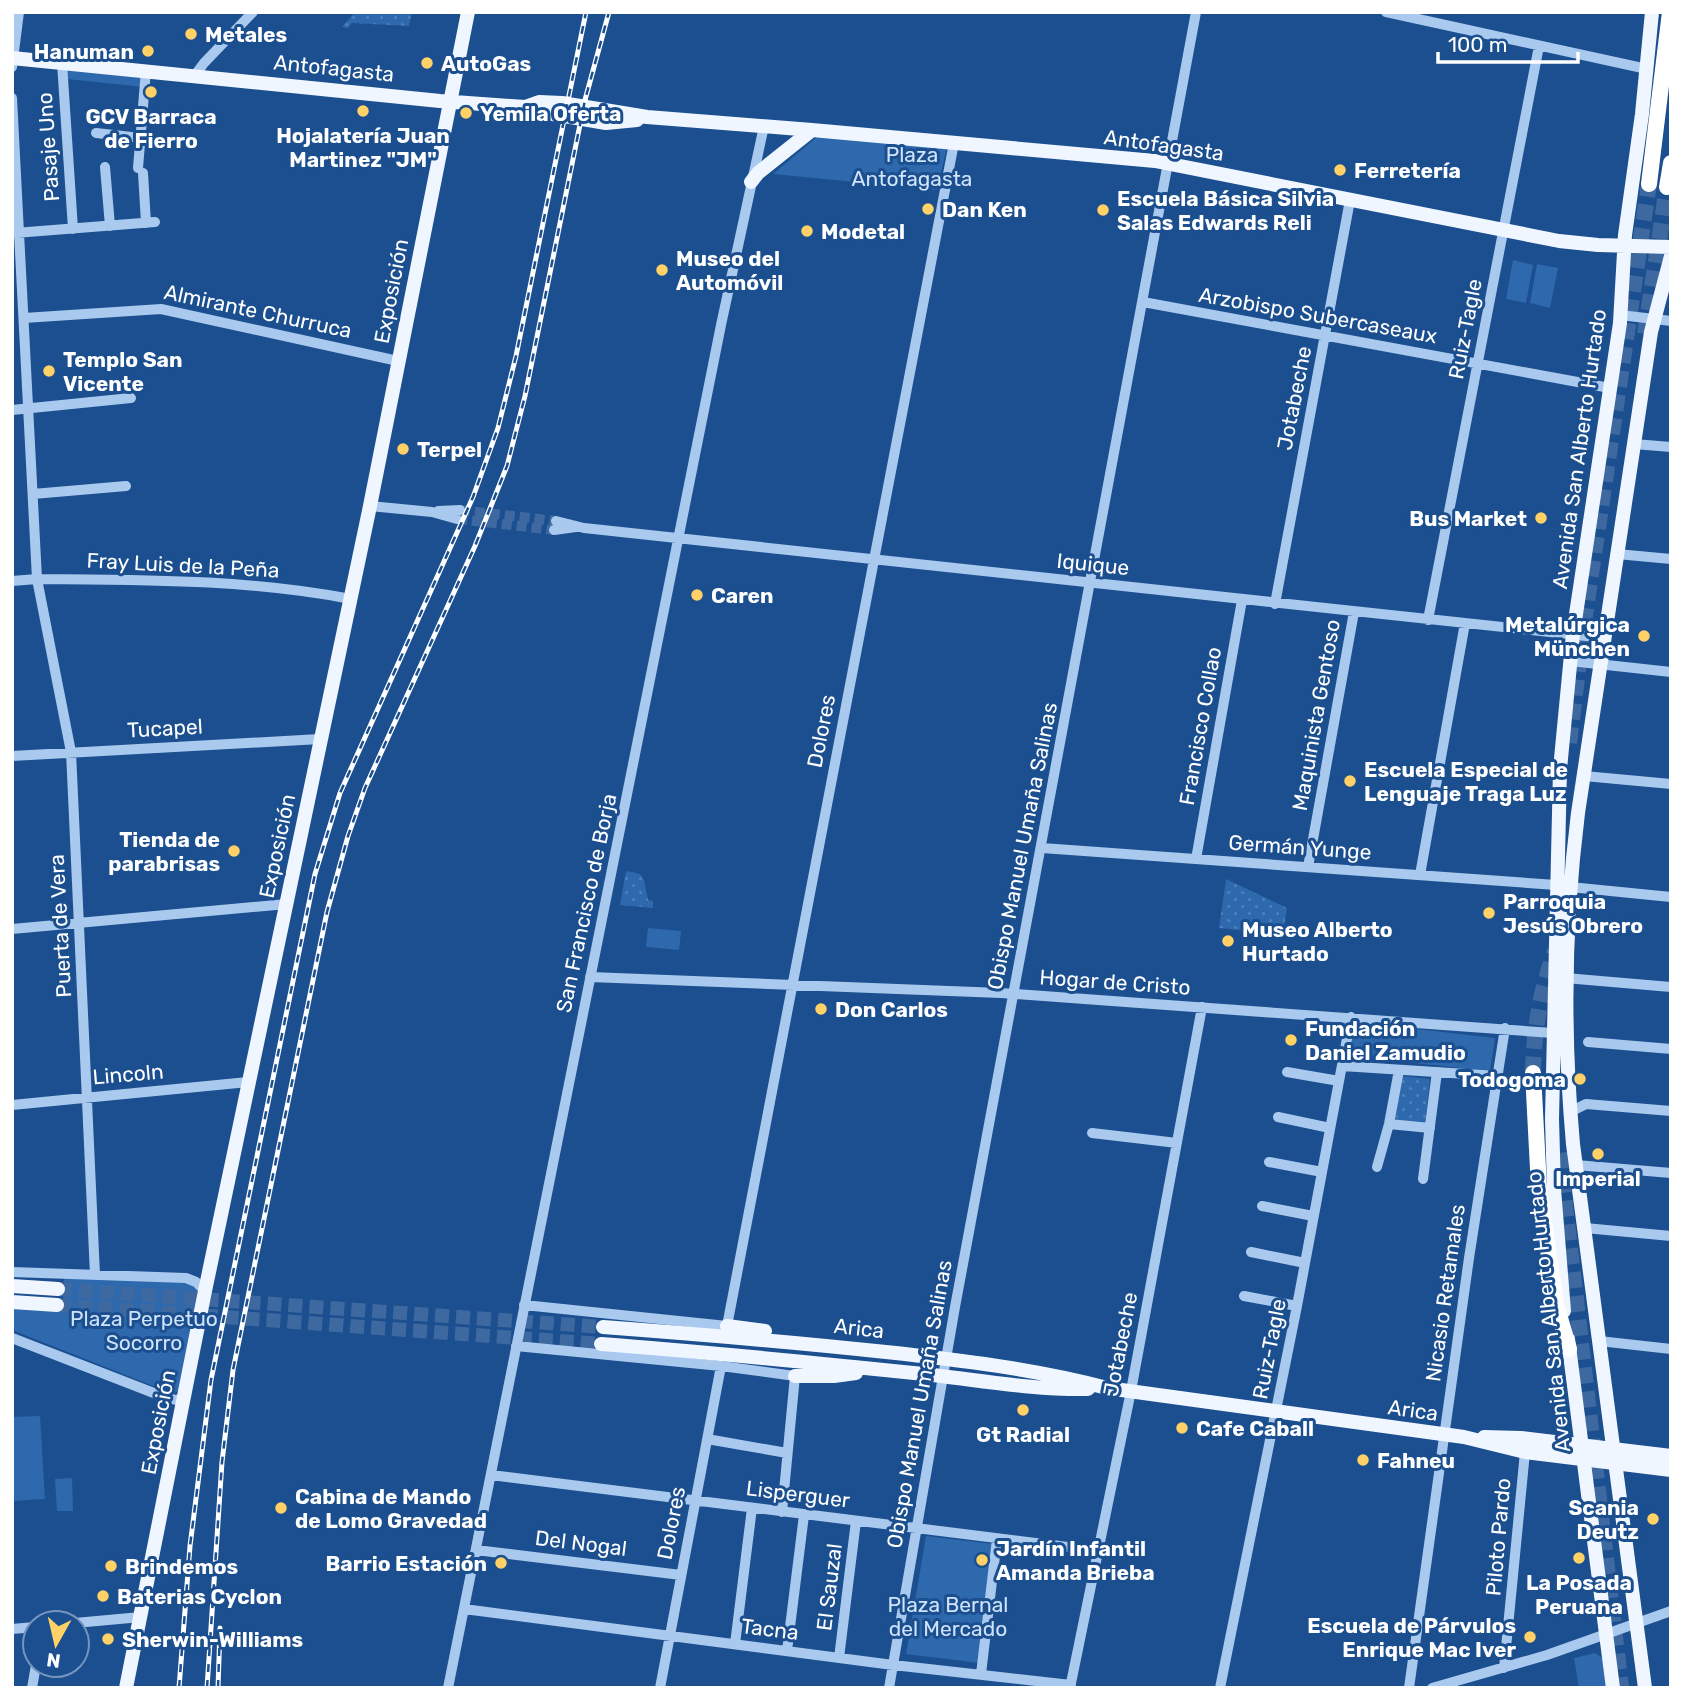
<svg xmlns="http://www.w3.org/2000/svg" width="1683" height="1700" font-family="Rubik,sans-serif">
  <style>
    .grass { fill: url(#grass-dots) }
    .park { fill: #2e69ad }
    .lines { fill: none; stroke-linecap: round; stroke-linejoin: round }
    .minor-tunnel { stroke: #3d69a0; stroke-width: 10; stroke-dasharray: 10 5; stroke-linecap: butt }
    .major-tunnel { stroke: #3d69a0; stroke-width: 14; stroke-dasharray: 14 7; stroke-linecap: butt }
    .highway-tunnel { stroke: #3d69a0; stroke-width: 16; stroke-dasharray: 16 8; stroke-linecap: butt }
    .minor { stroke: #a9c9ee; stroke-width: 10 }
    .major { stroke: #f0f6ff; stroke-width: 14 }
    .highway { stroke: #fff; stroke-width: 16 }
    .rail-casing { stroke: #fff; stroke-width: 5 }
    .rail { stroke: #1b4f8f; stroke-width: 2.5; stroke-dasharray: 8; stroke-linecap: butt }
    .poi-dot { fill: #ffd166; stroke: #1b4f8f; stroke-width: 2.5 }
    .labels { text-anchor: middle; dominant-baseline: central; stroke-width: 6; stroke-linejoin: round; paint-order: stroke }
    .poi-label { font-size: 21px; font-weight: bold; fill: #fff; stroke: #1b4f8f; text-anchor: start }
    .street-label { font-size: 21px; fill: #fff; stroke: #1b4f8f }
    .park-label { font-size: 21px; fill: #cfe3fa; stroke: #1b4f8f }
  </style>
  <defs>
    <pattern id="grass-dots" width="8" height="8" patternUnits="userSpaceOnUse" patternTransform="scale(1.75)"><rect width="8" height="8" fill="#2e69ad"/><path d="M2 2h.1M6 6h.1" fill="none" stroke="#4d80b9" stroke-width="1.8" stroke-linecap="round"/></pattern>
  </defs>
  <rect width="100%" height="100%" fill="#1b4f8f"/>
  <path class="grass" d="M355,12H412L409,26L352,23L348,28L342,27Z
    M626,871L640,874L644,880L648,900L653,901V908L620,905Z
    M1226,879L1287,908L1283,934L1219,928Z
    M1402,1076L1430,1079L1425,1125L1395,1121Z"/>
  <path class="park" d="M66,68L145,76L143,87L67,79Z
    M818,136L947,147L937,190L773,174Z
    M1513,260L1533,265L1526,303L1506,299Z
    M1537,264L1558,268L1550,308L1530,303Z
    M648,928L681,931L679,950L646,947Z
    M1355,1022L1495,1038L1490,1071L1348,1056Z
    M64,1277L190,1281L200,1294L181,1389L175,1393L166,1391L12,1330V1307L63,1310Z
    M40,1416L45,1499L12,1501V1417Z
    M72,1478L73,1511H57L55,1479Z
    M926,1536L993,1544L979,1663L906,1654Z
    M1595,1653L1606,1660L1609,1688H1579L1574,1658Z"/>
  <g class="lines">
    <path class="minor-tunnel" d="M460,510L556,521
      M457,519L554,530"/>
    <path class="major-tunnel" d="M58,1289L603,1327
      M57,1305L601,1344"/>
    <path class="highway-tunnel" d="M1645,334L1667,187
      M1569,743L1584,622L1649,184
      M1533,1073C1534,1029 1540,992 1555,951
      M1559,1153L1621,1688"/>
    <path class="minor" d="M1386,12L1647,69
      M62,63L73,229
      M12,67L19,12
      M195,75L204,63L253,12
      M12,98L37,579L71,752L95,1275
      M96,133L140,138
      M105,167L110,226
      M138,168L146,70
      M143,173L146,223
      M15,233L155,222
      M1143,302L1610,388
      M1620,315L1671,321
      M24,318L161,309L398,361
      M12,410L131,398
      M1634,444L1671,447
      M33,494L126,486
      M370,506L432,512L457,519
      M438,511L460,510
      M556,521L584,528L1605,638
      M554,530L576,527
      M1617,554L1671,559
      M12,581L37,579C142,580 248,579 351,599
      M1275,604L1350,200
      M1428,620L1539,46
      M1570,661L1671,672
      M12,756L320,739
      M1584,776L1671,784
      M1042,848L1556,885
      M1196,859L1242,600
      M1308,867L1354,612
      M1420,875L1465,623
      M1570,887L1671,897
      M12,929L287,904
      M590,977L1001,993L1553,1033
      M1565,978L1671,987
      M1588,1042L1671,1049
      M1342,1066L1498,1076
      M1287,1072L1339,1081
      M12,1105L248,1082
      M1570,1112L1586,1104L1671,1111
      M1278,1117L1330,1128
      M1389,1124L1430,1128
      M1092,1133L1177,1143
      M1269,1162L1322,1172
      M1576,1165L1671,1173
      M1377,1167L1389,1124L1399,1070
      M1423,1179L1437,1072
      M1262,1206L1313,1216
      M1585,1228L1671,1236
      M1251,1252L1305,1263
      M12,1272L186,1278L196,1282L205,1291
      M1244,1296L1297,1306
      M524,1305L727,1326L954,143
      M12,1338L164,1397L176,1400L185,1397
      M1599,1341L1671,1349
      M516,1346L721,1366L795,1376L782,1512
      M707,1439L787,1453
      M491,1475L1100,1551
      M476,1550L681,1575
      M464,1609L893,1665L1071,1685
      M75,1623L141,1617
      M12,1629L35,1627
      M735,1644L752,1508
      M787,1651L804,1515
      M839,1658L856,1521
      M1504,1668L1525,1452
      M981,1674L997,1539
      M32,1688L36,1665
      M448,1688L721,325L764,126
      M660,1688L721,1366
      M889,1688L955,1307L1196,12
      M1070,1688L1131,1391L1202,1007
      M1220,1688L1297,1306L1351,1017
      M1409,1688L1469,1258L1505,1028
      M1432,1688L1547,1655L1671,1611"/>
    <path class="major" d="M12,58L440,101L525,107L541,112L606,123L637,120
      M525,107L539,102L562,103L647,117L812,130L1155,161L1559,241L1598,245L1671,247
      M751,182L758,173L812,130
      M12,1286L58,1289
      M12,1302L57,1305
      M1564,1311L1554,1189L1552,1119L1560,769L1573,634L1620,323L1625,235L1642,114L1652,12
      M727,1326L765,1331
      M603,1327C697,1334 792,1342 886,1352C960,1360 1035,1369 1107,1388L1464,1437L1525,1452L1671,1470
      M1568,1339L1613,1688
      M601,1344C709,1352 817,1363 924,1374C979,1380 1033,1390 1088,1389
      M795,1376H834L856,1373
      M1484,1437L1521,1438L1671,1456
      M126,1688L205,1291L370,506L468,12
      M1645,1688L1573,1144C1563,1033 1564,924 1578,813L1651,332L1671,256"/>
    <path class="highway" d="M1649,184L1670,12
      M1667,187L1671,163
      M1533,1073L1539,1188L1556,1304L1569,1349"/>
    <g class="rail-casing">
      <path id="rail" d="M179,1688L190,1546L211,1380L315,874L340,793L473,497L498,428L516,356L586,12
        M207,1688L222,1462L233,1370L327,912L348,836L365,788L475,546L507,466L525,396L585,100L609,12
        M218,1688L220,1628"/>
    </g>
    <use href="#rail" class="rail"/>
  </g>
  <g class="poi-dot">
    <circle cx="191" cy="34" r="7"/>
    <circle cx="148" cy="51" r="7"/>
    <circle cx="427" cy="63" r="7"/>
    <circle cx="151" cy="92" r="7"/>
    <circle cx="363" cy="111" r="7"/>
    <circle cx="466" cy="113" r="7"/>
    <circle cx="1340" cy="170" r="7"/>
    <circle cx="928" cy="209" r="7"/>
    <circle cx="1103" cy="210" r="7"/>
    <circle cx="807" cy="231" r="7"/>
    <circle cx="662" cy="270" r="7"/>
    <circle cx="49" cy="371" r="7"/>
    <circle cx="403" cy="449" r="7"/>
    <circle cx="1541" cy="518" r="7"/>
    <circle cx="697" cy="595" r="7"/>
    <circle cx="1644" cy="636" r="7"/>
    <circle cx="1350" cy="781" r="7"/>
    <circle cx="234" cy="851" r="7"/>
    <circle cx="1489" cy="913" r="7"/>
    <circle cx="1228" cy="941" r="7"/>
    <circle cx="821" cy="1009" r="7"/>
    <circle cx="1291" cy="1040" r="7"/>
    <circle cx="1580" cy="1079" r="7"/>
    <circle cx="1598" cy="1154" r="7"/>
    <circle cx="1023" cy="1410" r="7"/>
    <circle cx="1182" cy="1428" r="7"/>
    <circle cx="1363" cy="1460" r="7"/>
    <circle cx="281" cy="1508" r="7"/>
    <circle cx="1653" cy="1519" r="7"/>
    <circle cx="1579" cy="1558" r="7"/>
    <circle cx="982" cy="1560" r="7"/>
    <circle cx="501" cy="1563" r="7"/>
    <circle cx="111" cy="1566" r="7"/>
    <circle cx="103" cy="1596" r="7"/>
    <circle cx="1530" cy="1637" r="7"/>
    <circle cx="108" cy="1639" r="7"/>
  </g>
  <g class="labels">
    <g class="poi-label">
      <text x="205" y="34">Metales</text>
      <text x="134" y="51" text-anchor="end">Hanuman</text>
      <text x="441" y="63">AutoGas</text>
      <text x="480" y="113">Yemila Oferta</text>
      <text x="151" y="116" text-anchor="middle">GCV Barraca<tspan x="151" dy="24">de Fierro</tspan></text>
      <text x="363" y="135" text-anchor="middle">Hojalatería Juan<tspan x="363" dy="24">Martinez "JM"</tspan></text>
      <text x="1354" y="170">Ferretería</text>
      <text x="1117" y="198">Escuela Básica Silvia<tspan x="1117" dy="24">Salas Edwards Reli</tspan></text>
      <text x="942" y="209">Dan Ken</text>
      <text x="821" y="231">Modetal</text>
      <text x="676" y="258">Museo del<tspan x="676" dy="24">Automóvil</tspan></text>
      <text x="63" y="359">Templo San<tspan x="63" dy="24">Vicente</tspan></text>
      <text x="417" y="449">Terpel</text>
      <text x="1527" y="518" text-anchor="end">Bus Market</text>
      <text x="711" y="595">Caren</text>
      <text x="1630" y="624" text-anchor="end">Metalúrgica<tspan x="1630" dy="24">München</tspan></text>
      <text x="1364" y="769">Escuela Especial de<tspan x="1364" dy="24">Lenguaje Traga Luz</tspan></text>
      <text x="220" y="839" text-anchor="end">Tienda de<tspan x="220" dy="24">parabrisas</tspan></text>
      <text x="1503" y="901">Parroquia<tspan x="1503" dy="24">Jesús Obrero</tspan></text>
      <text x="1242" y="929">Museo Alberto<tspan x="1242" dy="24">Hurtado</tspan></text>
      <text x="835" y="1009">Don Carlos</text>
      <text x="1305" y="1028">Fundación<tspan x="1305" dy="24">Daniel Zamudio</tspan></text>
      <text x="1566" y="1079" text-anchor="end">Todogoma</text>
      <text x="1598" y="1178" text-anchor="middle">Imperial</text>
      <text x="1196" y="1428">Cafe Caball</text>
      <text x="1023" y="1434" text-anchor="middle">Gt Radial</text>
      <text x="1377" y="1460">Fahneu</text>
      <text x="295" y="1496">Cabina de Mando<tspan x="295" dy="24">de Lomo Gravedad</tspan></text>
      <text x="1639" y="1507" text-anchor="end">Scania<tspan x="1639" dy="24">Deutz</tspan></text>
      <text x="996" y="1548">Jardín Infantil<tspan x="996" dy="24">Amanda Brieba</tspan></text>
      <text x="487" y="1563" text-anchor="end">Barrio Estación</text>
      <text x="125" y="1566">Brindemos</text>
      <text x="1579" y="1582" text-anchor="middle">La Posada<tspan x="1579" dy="24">Peruana</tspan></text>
      <text x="117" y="1596">Baterias Cyclon</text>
      <text x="1516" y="1625" text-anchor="end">Escuela de Párvulos<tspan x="1516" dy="24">Enrique Mac Iver</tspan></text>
      <text x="122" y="1639">Sherwin-Williams</text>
    </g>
    <g class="street-label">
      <text transform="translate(334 68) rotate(6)">Antofagasta</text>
      <text transform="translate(1164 145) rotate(8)">Antofagasta</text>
      <text transform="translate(48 147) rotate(-94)">Pasaje Uno</text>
      <text transform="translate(391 291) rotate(-79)">Exposición</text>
      <text transform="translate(258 311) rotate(12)">Almirante Churruca</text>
      <text transform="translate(1318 315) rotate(10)">Arzobispo Subercaseaux</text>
      <text transform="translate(1465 329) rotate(-79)">Ruiz-Tagle</text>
      <text transform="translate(1294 398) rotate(-79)">Jotabeche</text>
      <text transform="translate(1579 449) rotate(-82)">Avenida San Alberto Hurtado</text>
      <text transform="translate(1093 564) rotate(6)">Iquique</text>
      <text transform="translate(183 565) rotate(3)">Fray Luis de la Peña</text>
      <text transform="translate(1316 715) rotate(-80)">Maquinista Gentoso</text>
      <text transform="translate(1200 726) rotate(-80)">Francisco Collao</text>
      <text transform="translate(165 728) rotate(-3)">Tucapel</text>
      <text transform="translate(821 731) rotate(-79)">Dolores</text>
      <text transform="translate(277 846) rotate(-78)">Exposición</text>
      <text transform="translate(1022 846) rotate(-79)">Obispo Manuel Umaña Salinas</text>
      <text transform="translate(1300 847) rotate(4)">Germán Yunge</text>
      <text transform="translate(586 903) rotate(-78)">San Francisco de Borja</text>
      <text transform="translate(60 926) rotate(-93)">Puerta de Vera</text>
      <text transform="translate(1115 982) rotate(4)">Hogar de Cristo</text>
      <text transform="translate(128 1074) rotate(-5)">Lincoln</text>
      <text transform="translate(1445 1293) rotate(-82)">Nicasio Retamales</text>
      <text transform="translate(1548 1312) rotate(-96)">Avenida San Alberto Hurtado</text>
      <text transform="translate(859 1328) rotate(6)">Arica</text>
      <text transform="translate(1120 1344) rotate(-79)">Jotabeche</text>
      <text transform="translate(1269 1349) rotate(-79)">Ruiz-Tagle</text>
      <text transform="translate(919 1404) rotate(-80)">Obispo Manuel Umaña Salinas</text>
      <text transform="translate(1413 1410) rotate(8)">Arica</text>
      <text transform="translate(158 1422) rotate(-79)">Exposición</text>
      <text transform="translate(798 1494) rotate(7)">Lisperguer</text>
      <text transform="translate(671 1523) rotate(-79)">Dolores</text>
      <text transform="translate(1498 1537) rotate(-85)">Piloto Pardo</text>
      <text transform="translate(581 1543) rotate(7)">Del Nogal</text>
      <text transform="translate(829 1587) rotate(-83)">El Sauzal</text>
      <text transform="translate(770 1629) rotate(7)">Tacna</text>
    </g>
    <g class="park-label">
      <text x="912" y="154">Plaza<tspan x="912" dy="24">Antofagasta</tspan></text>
      <text x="144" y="1318">Plaza Perpetuo<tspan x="144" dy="24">Socorro</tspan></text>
      <text x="948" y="1604">Plaza Bernal<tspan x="948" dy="24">del Mercado</tspan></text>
    </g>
  </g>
  <rect width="1683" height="1700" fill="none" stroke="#ffffff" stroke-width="28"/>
  <g transform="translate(56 1644) rotate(188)"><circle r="33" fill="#1b4f8f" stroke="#7695bc" stroke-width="2"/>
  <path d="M0-5L12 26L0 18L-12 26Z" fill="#ffd166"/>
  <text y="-10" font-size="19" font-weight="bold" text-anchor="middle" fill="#ffffff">N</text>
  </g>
  <path d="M1438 52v10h140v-10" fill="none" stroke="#ffffff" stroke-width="3.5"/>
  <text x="1448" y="52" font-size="21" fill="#ffffff" stroke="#1b4f8f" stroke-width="5" paint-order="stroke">100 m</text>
</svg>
